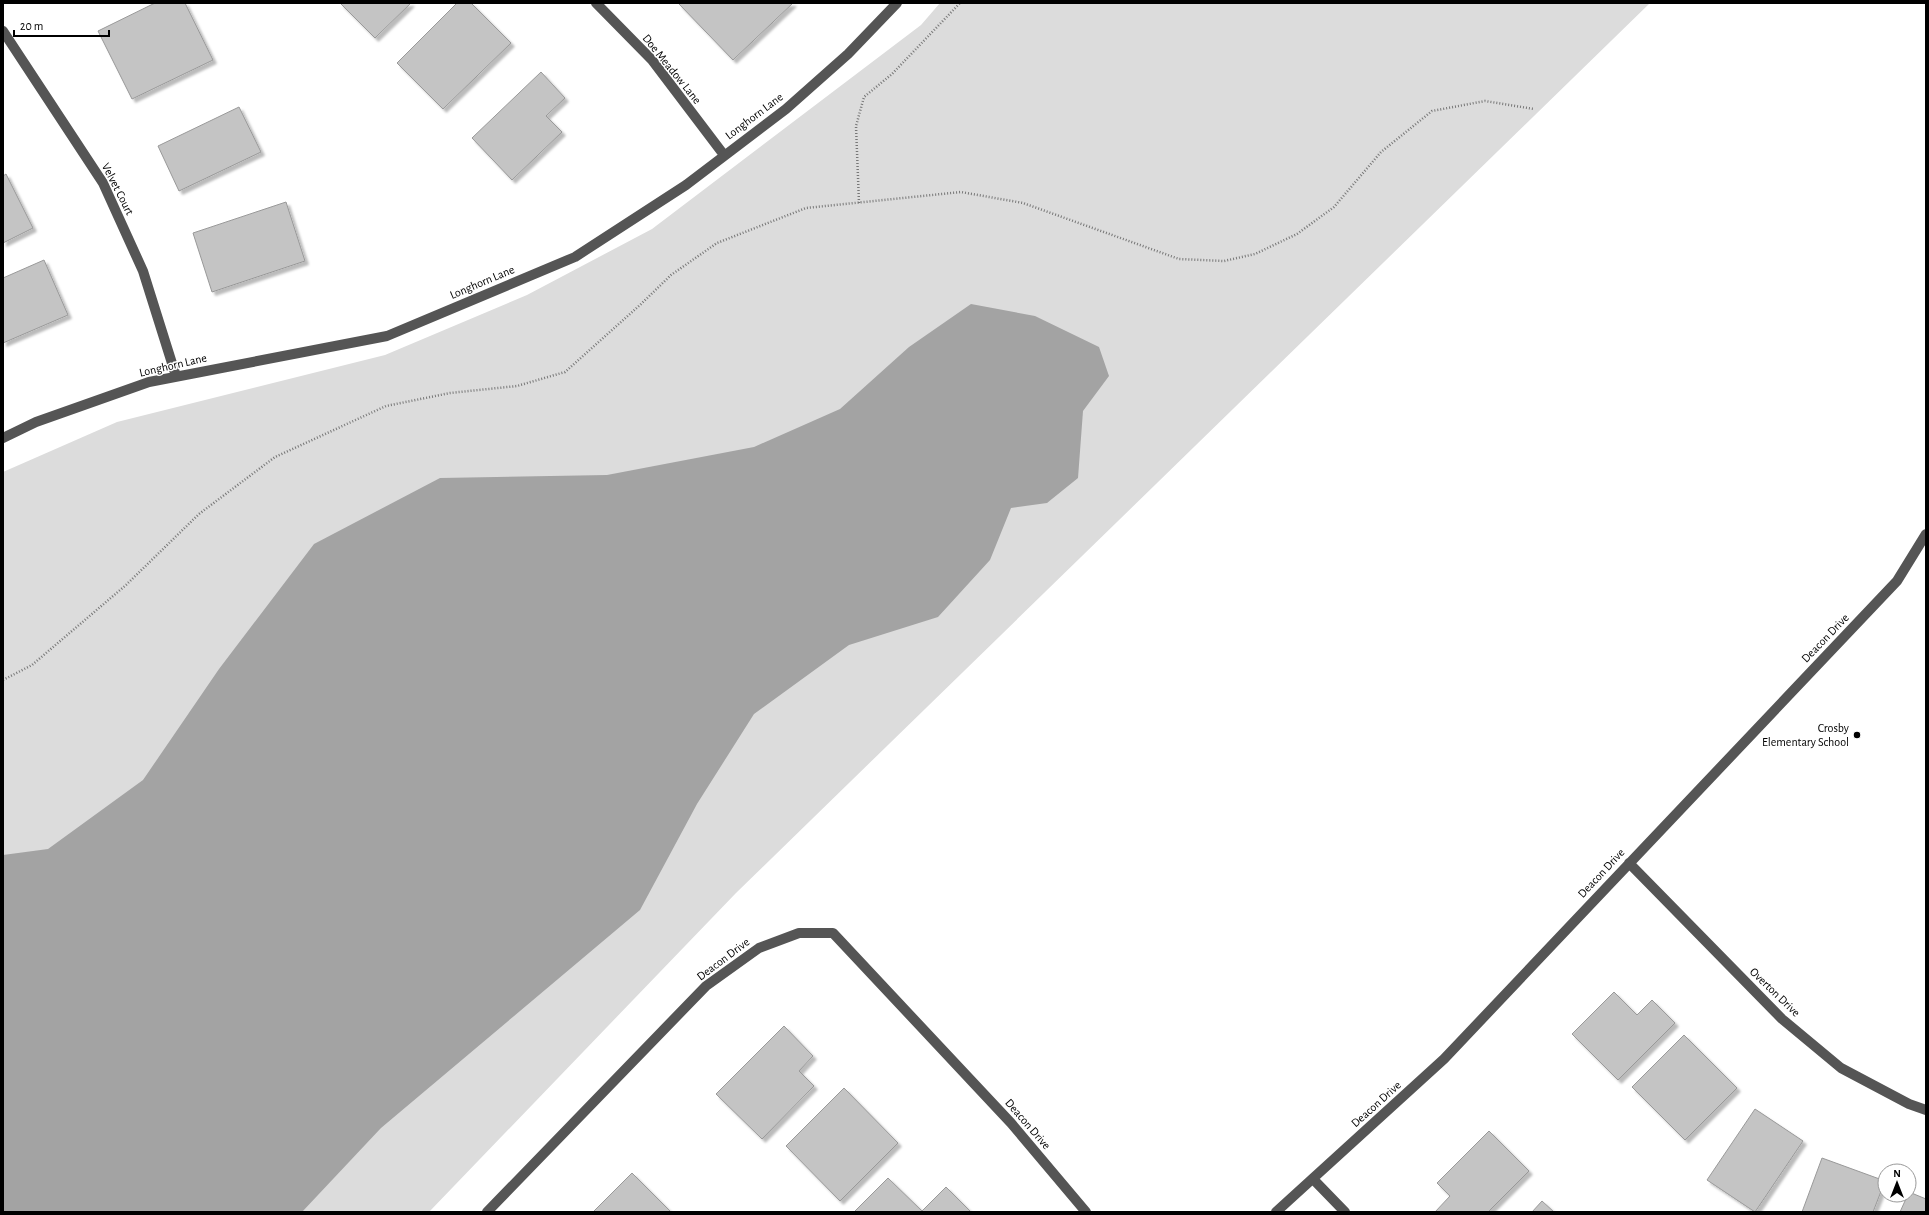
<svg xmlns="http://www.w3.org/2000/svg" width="1929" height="1215" font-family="'Alegreya Sans',sans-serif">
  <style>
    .green { fill: #dcdcdc }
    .water { fill: #a3a3a3 }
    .building { fill: #c4c4c4; stroke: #999; filter: url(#shadow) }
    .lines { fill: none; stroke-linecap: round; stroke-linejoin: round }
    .path { stroke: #777; stroke-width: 2.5; stroke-dasharray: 1 2; stroke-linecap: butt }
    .minor { stroke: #555; stroke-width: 10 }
    .poi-dot { fill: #000; stroke: #fff; stroke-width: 1.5 }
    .labels { text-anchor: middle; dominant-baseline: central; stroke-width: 3; stroke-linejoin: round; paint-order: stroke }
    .street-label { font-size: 12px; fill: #000; stroke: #fff }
    .poi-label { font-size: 12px; fill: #000; stroke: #fff; text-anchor: end }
  </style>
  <defs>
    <filter id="shadow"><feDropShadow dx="3.5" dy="3.5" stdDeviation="1" flood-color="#0004"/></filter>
  </defs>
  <rect width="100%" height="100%" fill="#fff"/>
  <path class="green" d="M940,3H1650L736,893L429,1212H3V472L117,422L385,355L527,295L652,229L921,25Z"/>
  <path class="water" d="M971,304L1035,316L1099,347L1109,376L1083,411L1078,478L1047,503L1011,508L990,560L938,617L849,645L754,714L697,804L640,910L381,1128L302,1212H3V855L48,849L143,780L219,669L314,544L440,478L607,475L754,447L840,409L909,347Z"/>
  <path class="building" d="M155,3H185L213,60L132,99L98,31Z
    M340,3H411L375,38Z
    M457,3H471L511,43L443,109L397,63Z
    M680,3H793L733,60L679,4Z
    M541,72L565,98L546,116L562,132L512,180L472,138Z
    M239,107L261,152L179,191L158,146Z
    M6,174L33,228L3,243V176Z
    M286,202L305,261L212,292L193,233Z
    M44,260L68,315L3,343V278Z
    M1614,992L1637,1015L1652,1000L1675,1023L1618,1080L1572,1034Z
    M784,1026L813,1056L799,1071L814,1086L762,1139L716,1094Z
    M1684,1035L1737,1088L1685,1140L1632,1087Z
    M844,1088L898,1143L840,1201L786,1146Z
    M1755,1109L1803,1141L1755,1212L1707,1180Z
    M1489,1131L1529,1171L1488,1212H1435L1450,1196L1437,1183Z
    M1822,1158L1885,1181L1873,1212H1802Z
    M632,1173L671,1212H593Z
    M888,1178L922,1211L946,1187L970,1211L968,1212H854Z
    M1909,1192L1926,1199V1212H1900Z
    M1542,1201L1554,1212H1532Z"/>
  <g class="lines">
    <path class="path" d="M859,203L856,126L864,97L892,74L960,3
      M3,680L32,665L126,585L199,514L275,457L386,406L450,393L517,386L565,372L641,304L671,275L717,243L806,208L961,192L1023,203L1179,259L1224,261L1255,254L1297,234L1334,207L1381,152L1432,111L1485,101L1534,109"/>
    <path class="minor" d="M596,3L652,60L724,155
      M3,31L103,183L143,271L176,376
      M3,438L36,422L149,382L387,336L575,257L686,185L786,109L848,54L897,3
      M1629,863L1782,1019L1841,1068L1909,1104L1926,1110
      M1313,1179L1345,1212
      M487,1212L706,986L759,948L799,933H833L1011,1123L1086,1212
      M1276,1212L1444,1059L1897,581L1926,534"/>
  </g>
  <circle class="poi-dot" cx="1857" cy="735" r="4"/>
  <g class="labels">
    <g class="street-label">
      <text transform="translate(672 69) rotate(51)">Doe Meadow Lane</text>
      <text transform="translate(754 116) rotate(-37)">Longhorn Lane</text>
      <text transform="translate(118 189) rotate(63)">Velvet Court</text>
      <text transform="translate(482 282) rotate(-23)">Longhorn Lane</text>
      <text transform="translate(173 365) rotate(-13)">Longhorn Lane</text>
      <text transform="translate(1825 638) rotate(-46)">Deacon Drive</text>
      <text transform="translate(1601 873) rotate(-47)">Deacon Drive</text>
      <text transform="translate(723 959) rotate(-37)">Deacon Drive</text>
      <text transform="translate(1775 992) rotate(44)">Overton Drive</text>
      <text transform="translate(1376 1104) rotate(-42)">Deacon Drive</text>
      <text transform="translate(1028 1124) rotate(49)">Deacon Drive</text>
    </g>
    <g class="poi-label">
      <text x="1849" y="728">Crosby<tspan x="1849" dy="14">Elementary School</tspan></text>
    </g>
  </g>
  <rect width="1929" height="1215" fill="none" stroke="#000000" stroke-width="8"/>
  <g transform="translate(1897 1183)"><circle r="19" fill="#ffffff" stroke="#999999"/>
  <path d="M0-3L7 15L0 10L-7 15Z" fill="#000000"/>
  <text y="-6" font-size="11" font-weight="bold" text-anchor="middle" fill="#000000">N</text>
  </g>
  <path d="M14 30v6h95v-6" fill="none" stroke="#000000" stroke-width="2"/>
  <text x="20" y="30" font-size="12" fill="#000000" stroke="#ffffff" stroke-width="3" paint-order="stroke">20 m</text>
</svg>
